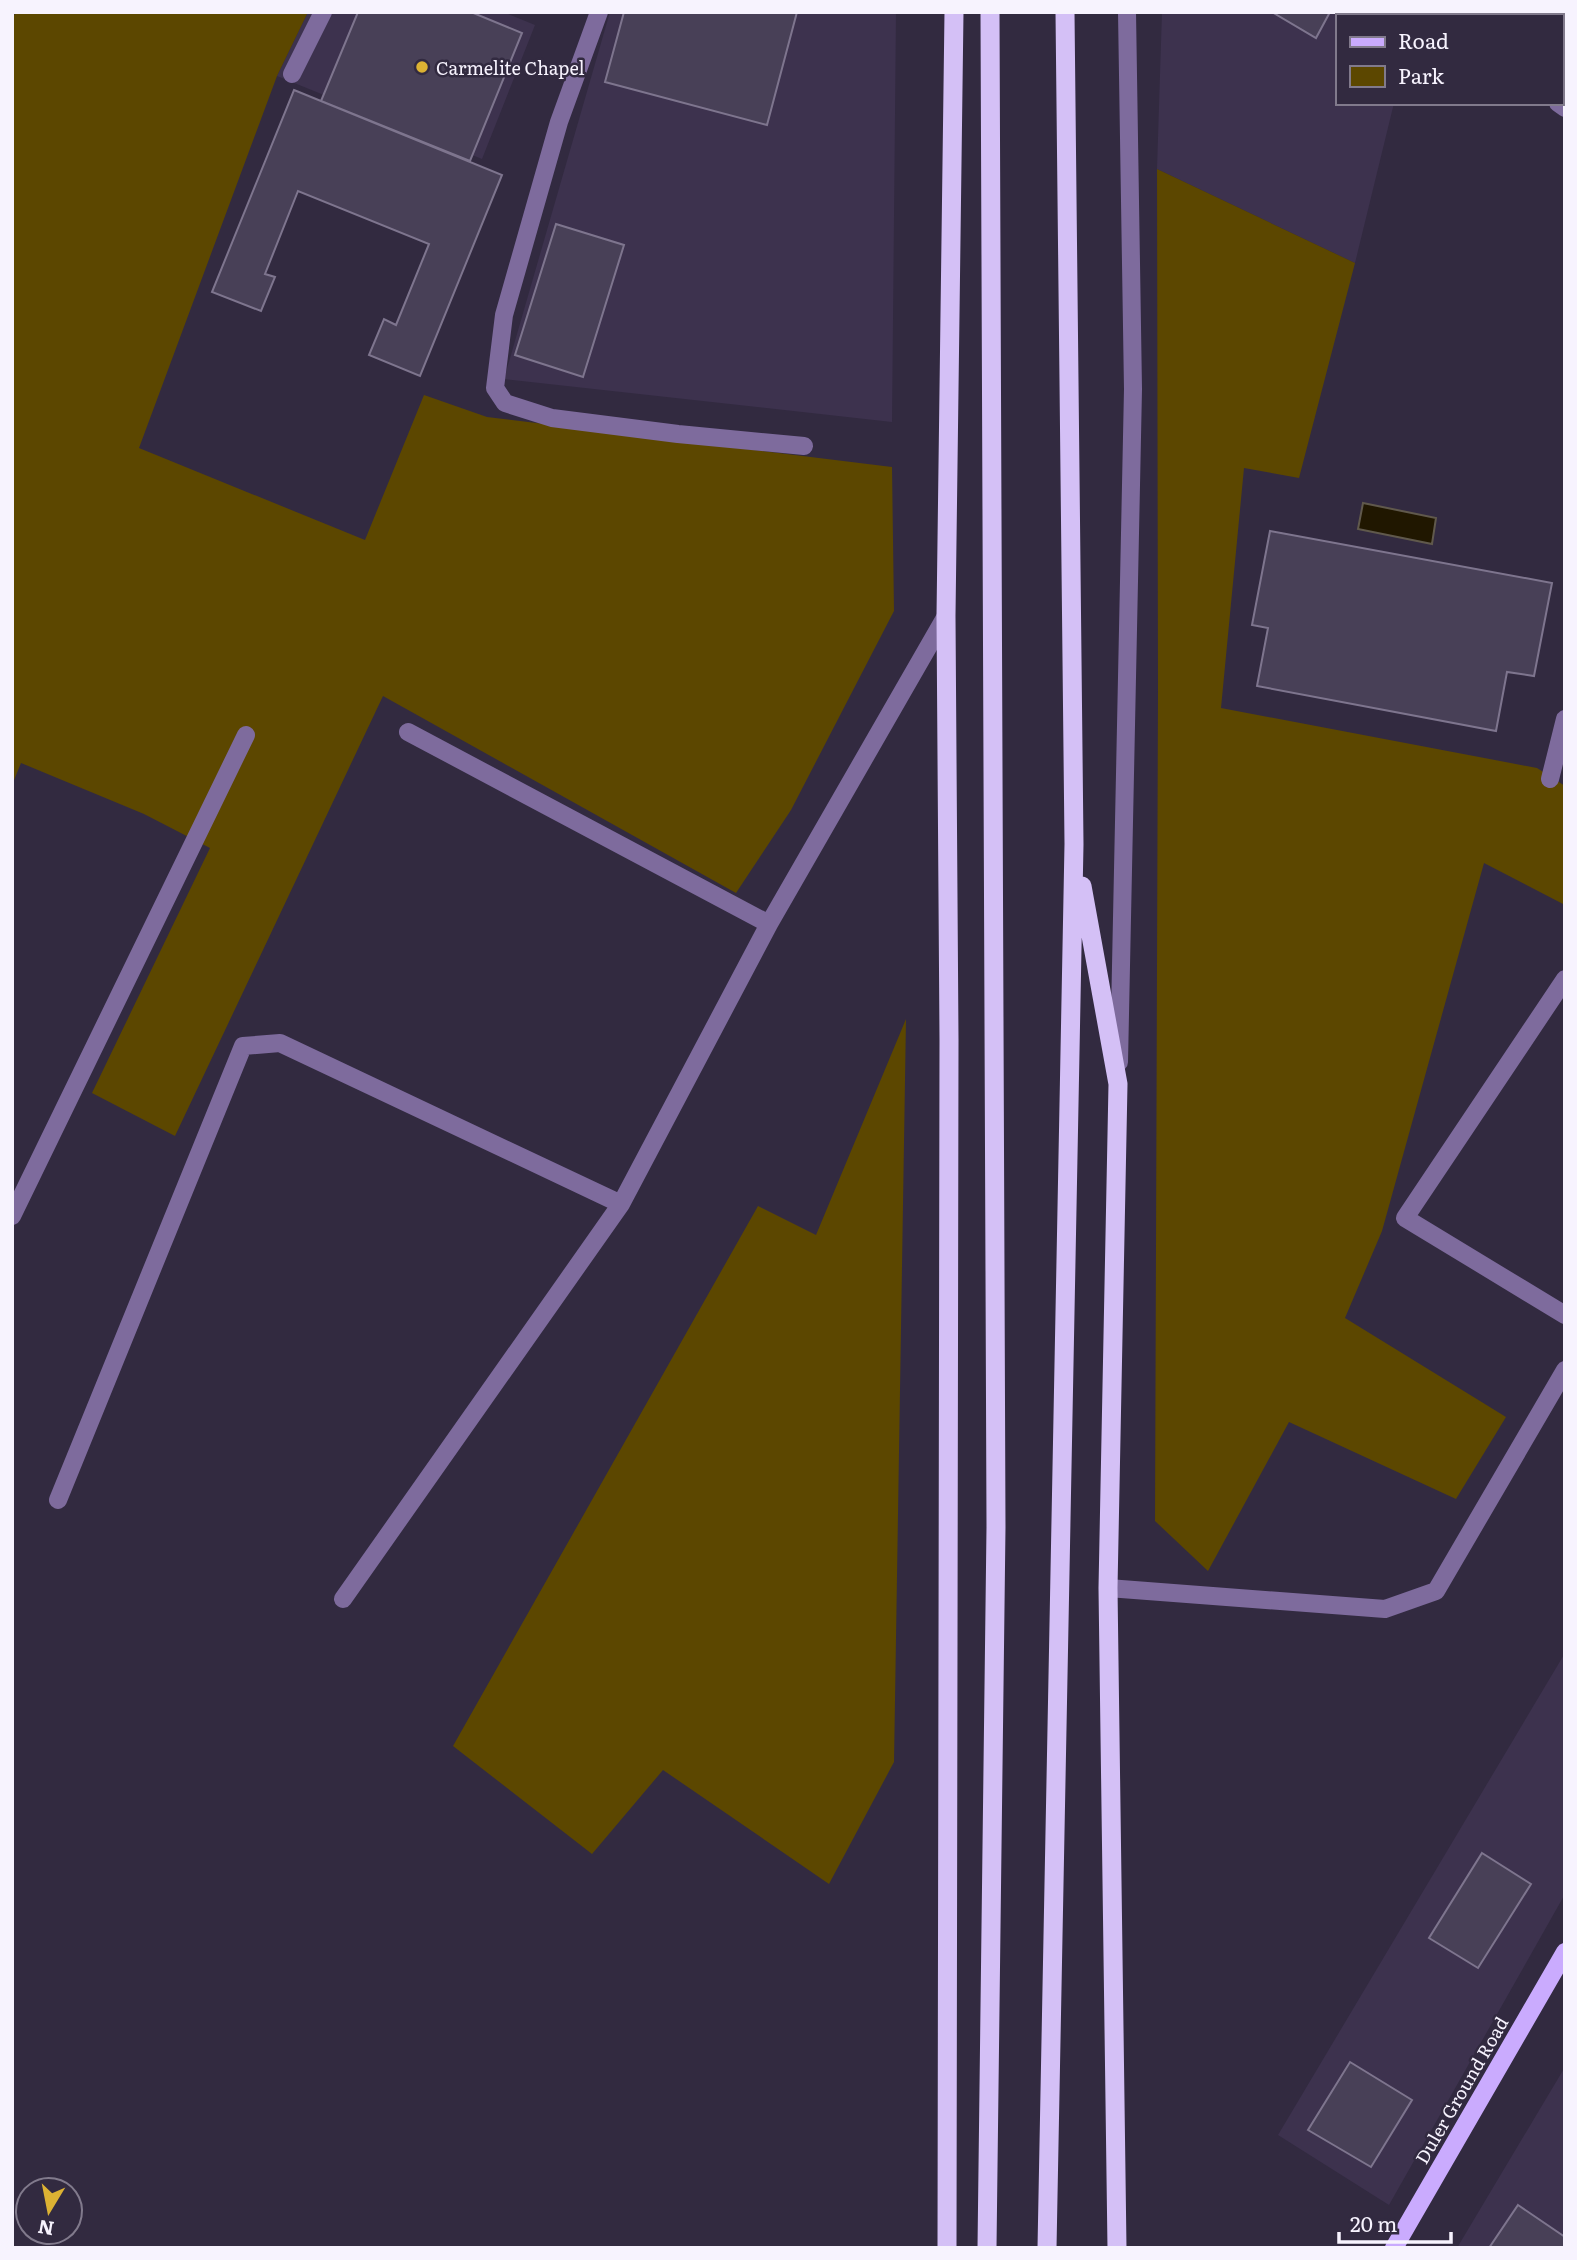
<svg xmlns="http://www.w3.org/2000/svg" width="1577" height="2260" font-family="Literata,serif">
  <style>
    .built { fill: #3d324e }
    .green { fill: #5c4700 }
    .water { fill: #201700; stroke: #60594c; stroke-width: 2 }
    .building { fill: #484057; stroke: #7e758e; stroke-width: 2 }
    .lines { fill: none; stroke-linecap: round; stroke-linejoin: round }
    .service { stroke: #7e6b9d; stroke-width: 18 }
    .minor { stroke: #7e6b9d; stroke-width: 18 }
    .tertiary { stroke: #7e6b9d; stroke-width: 18 }
    .primary { stroke: #caabfe; stroke-width: 18 }
    .trunk { stroke: #d4c0f6; stroke-width: 19 }
    .poi-dot { fill: #dcb233; stroke: #322a40; stroke-width: 2.5 }
    .labels { text-anchor: middle; dominant-baseline: central; stroke-width: 5; stroke-linejoin: round; paint-order: stroke }
    .poi-label { font-size: 18px; fill: #f7f3fe; stroke: #322a40; text-anchor: start }
    .street-label { font-size: 18px; fill: #f7f3fe; stroke: #322a40 }
  </style>
  <rect width="100%" height="100%" fill="#322a40"/>
  <path class="built" d="M308,12H503L535,25L482,159L277,76Z
    M610,12H896L892,422L504,379Z
    M1162,12H1374L1379,16H1337V103H1394L1355,263L1157,169Z
    M1565,1653V1894L1389,2205L1278,2135Z
    M1565,2067V2248H1457Z"/>
  <path class="green" d="M16,12H308L277,76L139,448L365,540L424,395L487,417L892,467L894,611L791,810L736,893L383,696L175,1136L92,1093L210,848L144,814L21,763L12,785V19Z
    M1502,12H1565V61L1561,59V16H1507Z
    M1157,169L1355,263L1299,478L1244,468L1221,708L1537,768L1565,786V905L1484,863L1382,1231L1345,1318L1506,1417L1456,1499L1289,1422L1208,1571L1155,1521L1158,690Z
    M906,1019L894,1762L829,1884L663,1770L592,1854L453,1746L758,1206L816,1235Z"/>
  <path class="water" d="M1363,503L1436,518L1432,544L1358,529Z"/>
  <path class="building" d="M358,12H471L522,33L470,161L321,101Z
    M624,12H797L767,125L605,82Z
    M1272,12H1330L1316,38Z
    M294,90L502,175L420,376L369,355L384,319L396,325L429,244L298,191L265,274L275,277L261,311L212,292Z
    M556,224L624,245L583,377L515,355Z
    M1270,531L1552,583L1534,676L1507,672L1496,731L1257,686L1268,628L1252,625Z
    M1482,1853L1531,1884L1478,1968L1429,1938Z
    M1350,2062L1412,2100L1371,2167L1308,2130Z
    M1518,2205L1565,2237V2248H1489Z"/>
  <g class="lines">
    <path class="service" d="M292,74L323,12"/>
    <path class="minor" d="M599,12L559,122L504,315L495,388L505,403L552,418L678,434L804,446
      M408,732L769,924
      M1550,779L1565,719
      M1565,979L1405,1218L1565,1315
      M12,1216L246,735
      M58,1500L243,1046L280,1043L621,1204
      M1108,1588L1385,1609L1436,1591L1565,1370
      M343,1599L621,1204L769,924L946,616"/>
    <path class="tertiary" d="M1431,12L1436,16
      M1558,103L1565,108
      M1119,1062L1133,389L1127,12"/>
    <path class="primary" d="M1394,2248L1565,1952"/>
    <path class="trunk" d="M1082,886L1118,1084L1108,1588L1117,2248
      M947,2248L949,1040L946,616L954,12
      M987,2248L996,1527L990,12
      M1047,2248L1074,844L1065,12"/>
  </g>
  <circle class="poi-dot" cx="422" cy="67" r="7"/>
  <g class="labels">
    <g class="poi-label">
      <text x="436" y="67">Carmelite Chapel</text>
    </g>
    <g class="street-label">
      <text transform="translate(1461 2090) rotate(-60)">Duler Ground Road</text>
    </g>
  </g>
  <rect width="1577" height="2260" fill="none" stroke="#f7f3fe" stroke-width="28"/>
  <rect x="1336" y="14" width="228" height="91" fill="#322a40" stroke="#817a8c" stroke-width="2"/>
  <rect x="1350" y="37" width="35" height="10" fill="#caabfe" stroke="#817a8c" stroke-width="2"/>
  <text x="1398" y="49" font-size="21" fill="#f7f3fe">Road</text>
  <rect x="1350" y="66" width="35" height="21" fill="#5c4700" stroke="#817a8c" stroke-width="2"/>
  <text x="1398" y="84" font-size="21" fill="#f7f3fe">Park</text>
  <g transform="translate(49 2211) rotate(190)"><circle r="33" fill="#322a40" stroke="#817a8c" stroke-width="2"/>
  <path d="M0-5L12 26L0 18L-12 26Z" fill="#dcb233"/>
  <text y="-10" font-size="19" font-weight="bold" text-anchor="middle" fill="#f7f3fe">N</text>
  </g>
  <path d="M1339 2232v10h112v-10" fill="none" stroke="#f7f3fe" stroke-width="3.5"/>
  <text x="1350" y="2232" font-size="21" fill="#f7f3fe" stroke="#322a40" stroke-width="5" paint-order="stroke">20 m</text>
</svg>
